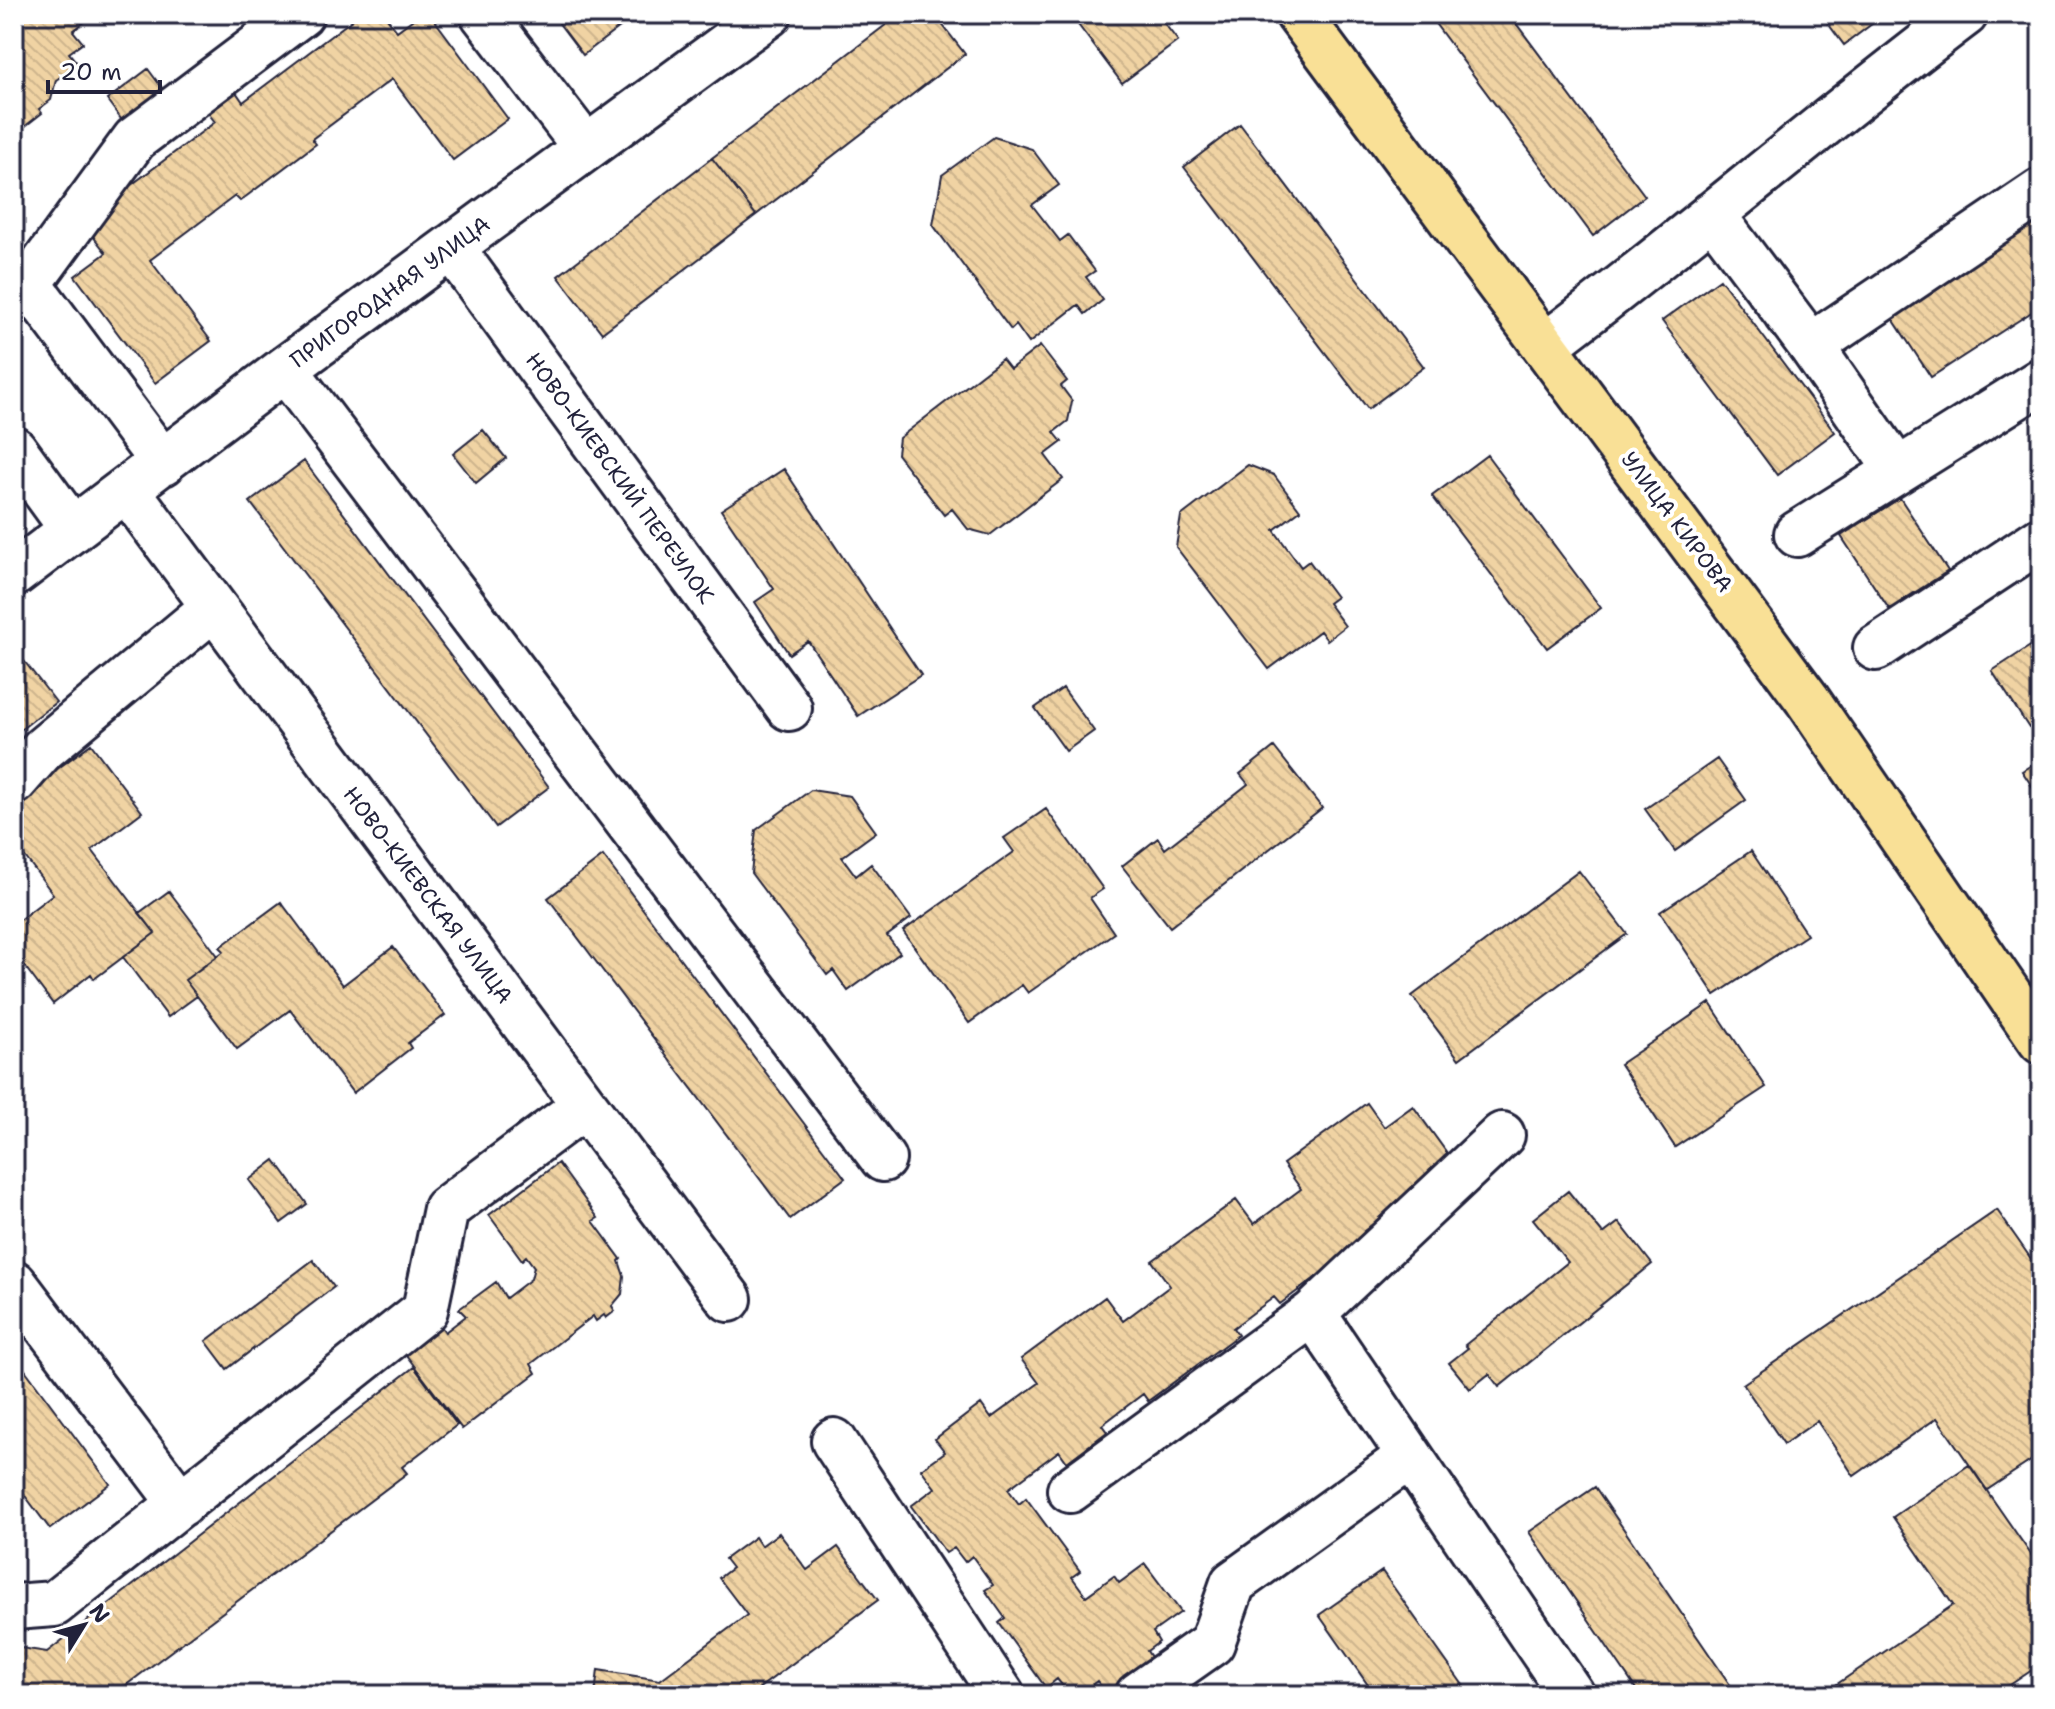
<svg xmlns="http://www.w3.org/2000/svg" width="2055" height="1709" font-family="'Shantell Sans',sans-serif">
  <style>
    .building { fill: url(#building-back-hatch); stroke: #22223b; stroke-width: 2 }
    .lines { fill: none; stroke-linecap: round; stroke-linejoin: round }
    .minor-casing { stroke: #22223b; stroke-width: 50 }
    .major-casing { stroke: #22223b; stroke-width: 50 }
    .minor { stroke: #fff; stroke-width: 44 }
    .major { stroke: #f9e096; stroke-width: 44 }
    .labels { text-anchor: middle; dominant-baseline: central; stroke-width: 8; stroke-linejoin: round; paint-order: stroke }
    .street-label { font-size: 22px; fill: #22223b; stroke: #fff }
  </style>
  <defs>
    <pattern id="building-back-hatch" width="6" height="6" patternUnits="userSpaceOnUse" patternTransform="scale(2)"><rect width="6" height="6" fill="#f0d3a3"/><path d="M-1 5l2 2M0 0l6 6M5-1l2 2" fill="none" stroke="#ceb58d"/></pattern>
  </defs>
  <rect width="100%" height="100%" fill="#fff"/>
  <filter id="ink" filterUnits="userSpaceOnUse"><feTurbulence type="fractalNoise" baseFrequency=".0125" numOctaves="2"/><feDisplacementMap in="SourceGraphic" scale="16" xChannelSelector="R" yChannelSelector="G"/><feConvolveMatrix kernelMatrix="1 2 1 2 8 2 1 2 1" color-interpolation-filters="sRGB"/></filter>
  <g filter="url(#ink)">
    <path class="building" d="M14,14H95L73,31L83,43L69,53L78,64L56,80L51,100L39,109L42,113L14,135Z
      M360,14H384L397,31L420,14H430L508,119L453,160L392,79L312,139L316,144L240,201L235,196L150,260L211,341L155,383L75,276L106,253L82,222L215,122L208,113L236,92L243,102Z
      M552,14H637L583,55Z
      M900,14H934L965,54L756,215L712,158Z
      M1070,14H1157L1178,41L1122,83Z
      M1428,14H1509L1645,196L1593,236Z
      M1821,14H1885L1844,45Z
      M148,69L165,92L124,123L107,100Z
      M1240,124L1424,367L1368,409L1184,167Z
      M994,137L1032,149L1059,185L1032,205L1060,241L1068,235L1095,271L1086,277L1103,300L1085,314L1078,305L1029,343L1016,325L1011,330L933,225L942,175Z
      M712,158L756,215L602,333L558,276Z
      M2041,219V306L1931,377L1891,316Z
      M1720,279L1835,432L1777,475L1662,321Z
      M1040,346L1067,381L1061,386L1072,401L1068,421L1054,432L1062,442L1045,455L1063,479L990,535L968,529L952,509L944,515L897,454L899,438L1002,359L1010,369Z
      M483,430L506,458L476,483L453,454Z
      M1487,455L1601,608L1547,648L1432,496Z
      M304,461L549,787L496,827L250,502Z
      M1248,465L1274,475L1300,510L1274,530L1301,567L1309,561L1336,597L1328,603L1345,626L1327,640L1320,631L1269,669L1176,547L1181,516Z
      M784,469L921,675L858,716L808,641L789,654L755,602L774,589L721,510Z
      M1900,498L1948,571L1889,609L1841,536Z
      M2041,639V732L2036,725L2029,728L1992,671Z
      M14,648L56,702L14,735Z
      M1063,688L1094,731L1066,751L1035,708Z
      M91,744L142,812L92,850L155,933L94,979L91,974L53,1004L14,952V924L53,894L14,842V793L49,767L53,772Z
      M1274,747L1322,808L1170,927L1122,866L1158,838L1165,849L1248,784L1240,774Z
      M1717,759L1746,800L1675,851L1645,809Z
      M2041,759V800L2022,771Z
      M811,790L850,796L876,832L842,857L856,876L871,864L911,918L887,936L900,953L848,991L833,970L827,975L751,873L756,830Z
      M1046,809L1103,889L1090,898L1114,933L1028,993L1022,985L969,1023L903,931L1014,852L1004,838Z
      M1751,851L1807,935L1715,995L1660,912Z
      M603,856L845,1178L790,1219L548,898Z
      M1579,871L1627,934L1459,1059L1412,996Z
      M169,891L218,956L185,980L197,996L168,1017L123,957L155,933L139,913Z
      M281,902L343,985L393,947L445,1015L408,1043L411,1048L353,1093L290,1010L237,1049L185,980L224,951L220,947Z
      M1710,1003L1766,1087L1675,1147L1620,1064Z
      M1367,1103L1384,1127L1413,1106L1460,1171L1405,1200L1364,1231L1369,1238L1280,1304L1274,1297L1233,1328L1238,1335L1148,1401L1143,1394L1102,1425L1107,1432L1067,1462L1059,1451L1008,1489L1019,1504L1026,1498L1080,1571L1072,1577L1086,1596L1114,1576L1119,1583L1145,1564L1181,1612L1153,1632L1159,1642L1147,1651L1153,1660L1107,1694L1097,1681L1079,1695H1070L1057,1679L1046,1688L999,1623L1005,1618L985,1590L993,1585L972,1556L965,1562L954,1548L946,1553L911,1506L935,1488L921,1469L945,1452L935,1439L981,1404L991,1418L1039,1383L1021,1359L1105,1297L1123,1321L1170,1286L1152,1261L1236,1200L1254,1224L1301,1189L1283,1164Z
      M275,1160L307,1204L281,1223L249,1180Z
      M558,1163L598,1218L593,1221L621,1259L619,1261L624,1276L622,1294L612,1306L615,1311L606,1318L604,1315L596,1321L593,1316L531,1364L536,1373L462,1429L403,1351L438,1322L445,1332L466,1316L459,1309L496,1282L506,1298L531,1279L534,1267L526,1256L522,1260L489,1215Z
      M1568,1191L1603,1234L1619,1222L1652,1264L1499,1387L1489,1374L1470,1389L1449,1363L1468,1348L1465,1345L1568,1262L1533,1219Z
      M1997,1210L2041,1273V1454L1987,1490L1937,1418L1854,1476L1817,1421L1784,1444L1743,1384Z
      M313,1260L334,1287L227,1369L206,1341Z
      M14,1355L110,1484L50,1529L14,1481Z
      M414,1367L457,1425L402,1467L407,1473L113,1695H14V1647L47,1652Z
      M1969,1465L2041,1569V1664L1995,1695H1821L1953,1605L1893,1517Z
      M1595,1487L1737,1695H1640L1529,1532Z
      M779,1533L807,1570L838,1547L878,1600L750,1695H595L598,1670L660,1680L747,1615L719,1578L732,1568L725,1559L755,1537L761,1546Z
      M1382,1571L1470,1695H1375L1319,1615Z"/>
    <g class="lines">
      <g class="minor-casing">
        <path id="minor" d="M483,14L586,148
          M1712,214L1811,346L1897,470
          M451,247L789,708
          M14,276L29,284L163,463
          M29,284L135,139L301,14
          M1546,345C1688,238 1823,121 1965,14
          M1811,346L2041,191
          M285,369L883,1159
          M14,449L73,530
          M127,490L729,1299
          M1797,534L2041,381
          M14,574L285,369L769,14
          M1876,648L2041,539
          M14,782L43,749L214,607
          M14,1283L181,1504
          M1313,1313L1502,1135
          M834,1441L1002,1695
          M1070,1490L1313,1313L1572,1695
          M14,1607L54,1604L425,1310L446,1209L584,1106
          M1138,1695L1212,1643L1233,1583L1410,1456"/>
      </g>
      <g class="major-casing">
        <path id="major" d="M1298,14L1807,699L2041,1041"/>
      </g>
      <use href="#minor" class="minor"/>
      <use href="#major" class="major"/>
    </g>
  </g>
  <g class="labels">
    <g class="street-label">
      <text transform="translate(390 292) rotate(-36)">ПРИГОРОДНАЯ УЛИЦА</text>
      <text transform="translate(620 478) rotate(54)">НОВО-КИЕВСКИЙ ПЕРЕУЛОК</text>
      <text transform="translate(1677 522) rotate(53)">УЛИЦА КИРОВА</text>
      <text transform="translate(428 895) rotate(53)">НОВО-КИЕВСКАЯ УЛИЦА</text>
    </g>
  </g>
  <rect width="2055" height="1709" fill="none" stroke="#fff" stroke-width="48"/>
  <rect x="24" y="24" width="2007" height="1661" fill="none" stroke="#22223b" stroke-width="3" filter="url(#ink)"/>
  <g transform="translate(84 1625) rotate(53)" stroke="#ffffff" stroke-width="6" paint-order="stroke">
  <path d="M0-6L14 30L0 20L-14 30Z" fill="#22223b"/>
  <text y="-12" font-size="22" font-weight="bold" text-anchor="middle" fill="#22223b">N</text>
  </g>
  <path d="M48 80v12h112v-12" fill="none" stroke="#22223b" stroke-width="4"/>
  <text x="60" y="80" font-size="24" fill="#22223b" stroke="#ffffff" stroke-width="6" paint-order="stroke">20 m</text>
</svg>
